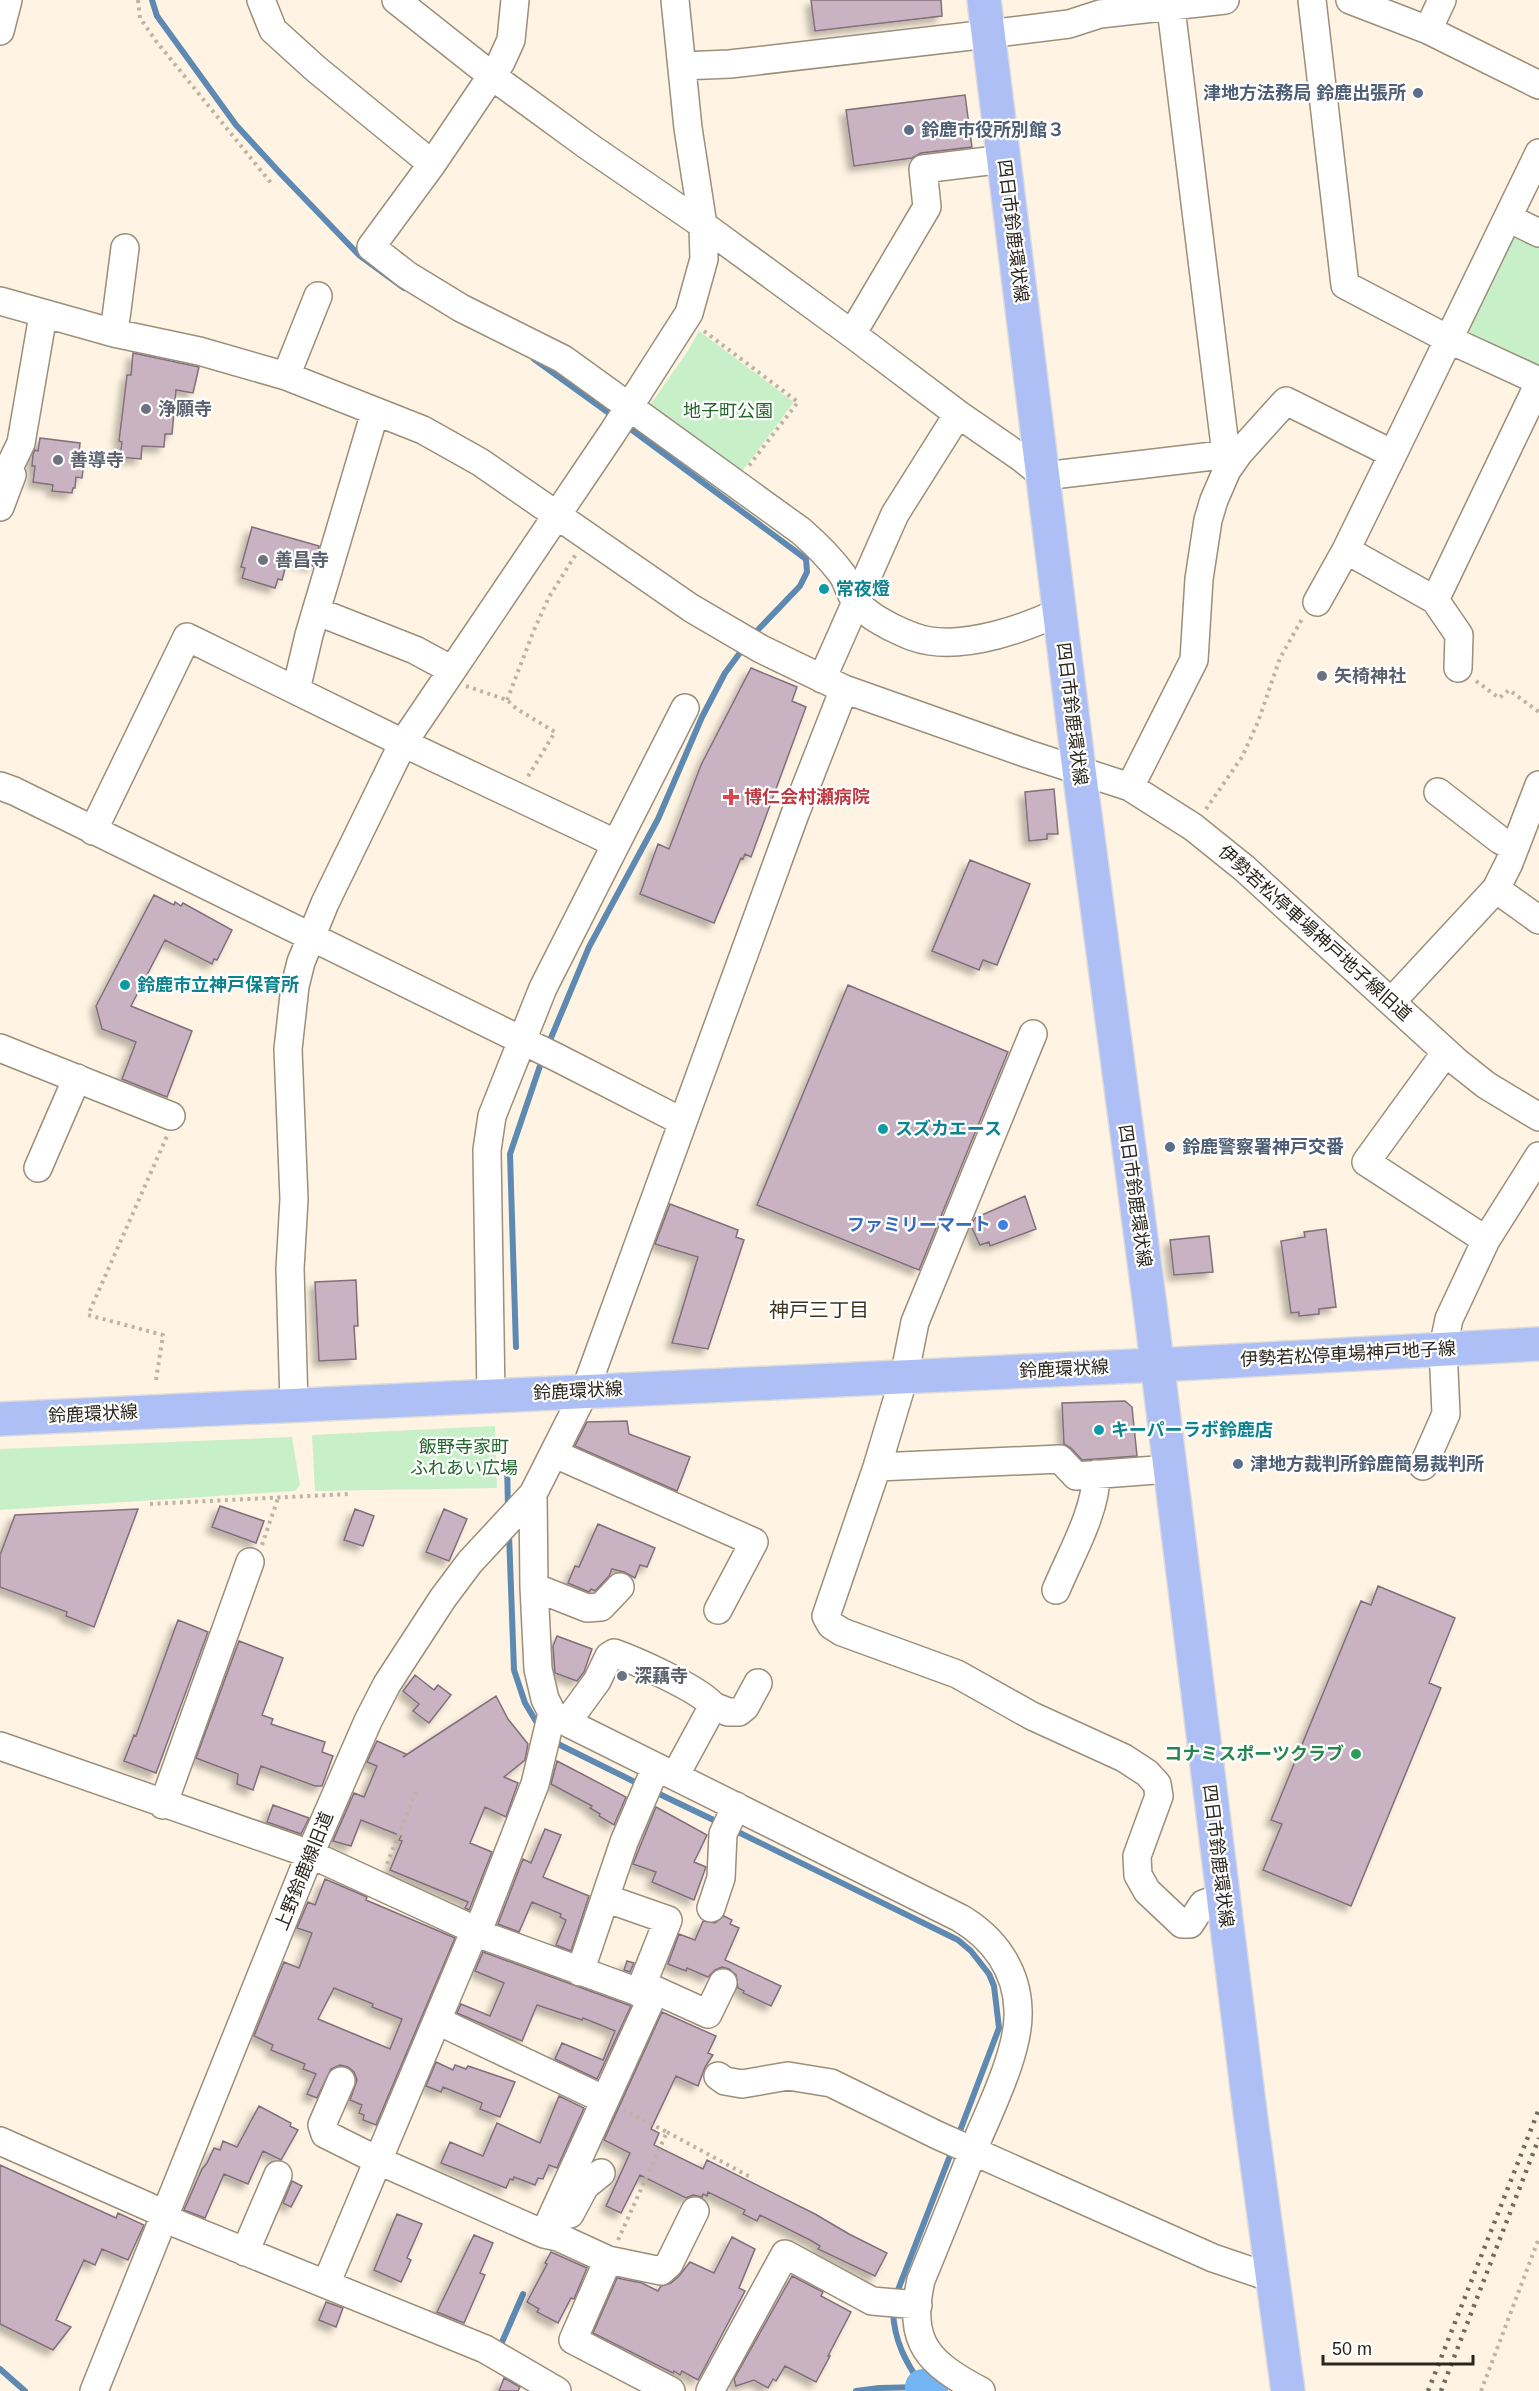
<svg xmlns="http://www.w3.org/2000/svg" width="1539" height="2391" font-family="Helvetica,'Noto Sans JP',sans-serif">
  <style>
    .green { fill: #c7f0c8 }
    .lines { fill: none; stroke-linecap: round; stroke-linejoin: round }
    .stream { stroke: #5d89b2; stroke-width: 6 }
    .river { stroke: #73b4f2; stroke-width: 36 }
    .building { fill: #c9b3c2; stroke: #826e7b; stroke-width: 1.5; fill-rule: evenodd; filter: url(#shadow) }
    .minor-casing { stroke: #9b8e7a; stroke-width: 30 }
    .major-casing { stroke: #dddcdb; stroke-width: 36 }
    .path { stroke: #bdb4a6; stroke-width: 4; stroke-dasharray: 3 4.5; stroke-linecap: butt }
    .minor { stroke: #fff; stroke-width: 27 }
    .major { stroke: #adbff4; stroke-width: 33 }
    .rail { stroke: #716a5f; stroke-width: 4.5; stroke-dasharray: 3 6; stroke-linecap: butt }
    .service-dot { fill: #5c6f8a; stroke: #fff; stroke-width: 2 }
    .worship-dot { fill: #6b7280; stroke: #fff; stroke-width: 2 }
    .culture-dot { fill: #0f9aa8; stroke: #fff; stroke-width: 2 }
    .health-dot { fill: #e0444e; stroke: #fff; stroke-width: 2 }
    .shop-dot { fill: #3f7fe0; stroke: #fff; stroke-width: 2 }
    .leisure-dot { fill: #2e9e5b; stroke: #fff; stroke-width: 2 }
    .labels { text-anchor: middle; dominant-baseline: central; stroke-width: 4.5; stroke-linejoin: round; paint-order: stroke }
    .service-label { font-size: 18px; font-weight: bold; fill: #4e5e75; stroke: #fff; text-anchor: start }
    .street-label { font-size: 18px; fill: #2a251d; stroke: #fff }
    .worship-label { font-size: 18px; font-weight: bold; fill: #5b616d; stroke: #fff; text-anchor: start }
    .park-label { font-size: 18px; fill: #22662b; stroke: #fff }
    .culture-label { font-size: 18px; font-weight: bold; fill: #0d838f; stroke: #fff; text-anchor: start }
    .health-label { font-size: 18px; font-weight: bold; fill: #be3a42; stroke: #fff; text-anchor: start }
    .shop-label { font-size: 18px; font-weight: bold; fill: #366cbe; stroke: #fff; text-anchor: end }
    .leisure-label { font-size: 18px; font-weight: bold; fill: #27864d; stroke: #fff; text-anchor: end }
    .neighbourhood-label { font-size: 20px; fill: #3d3321; stroke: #fff }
  </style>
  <defs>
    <filter id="shadow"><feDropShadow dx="-5.5" dy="5.5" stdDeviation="3" flood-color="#0004"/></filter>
  </defs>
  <rect width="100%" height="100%" fill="#fff4e3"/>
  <path class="green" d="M1509,234L1539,241V370L1468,336L1465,325Z
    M699,331L794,402L737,478L648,408L689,349Z
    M495,1426L497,1488L315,1491L312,1435Z
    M292,1437L300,1485L295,1491L0,1510V1449Z"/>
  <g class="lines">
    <path class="stream" d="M152,0L157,16L236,125L281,174L359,255L404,288
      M534,359L613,416
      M624,424L806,559L807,572L800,586L753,635
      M548,1045L589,947L658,819L702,717L725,673L745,646
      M516,1347L510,1154L543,1057
      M507,1462L508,1509
      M509,1534L514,1670L525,1703L540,1728
      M554,1740L560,1745L641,1785
      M653,1791L722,1824
      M734,1830L958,1940L971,1951L989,1974L994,1986L999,2028L958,2136
      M896,2295L953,2148
      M893,2311C894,2341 906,2363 923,2387
      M499,2349L523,2294
      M0,2369L25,2391
      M856,2391L879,2388L923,2387"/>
    <path class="river" d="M923,2387L930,2391"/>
  </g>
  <path class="building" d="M811,0H941L942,16L815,31Z
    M965,95L972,147L921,153L912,158L854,166L846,110Z
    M133,353L199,367L193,393L176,390L172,434H165L164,447L142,446L141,459L120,457L122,442L119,441L125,392L127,375H131Z
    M40,438L80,443L79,454H85L82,478L76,477L75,488H73L72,493L52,491L53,485L33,482L35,466H32L33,454L35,450L38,451Z
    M252,527L319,546L313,566L288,558L282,580L278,579L275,588L242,578L245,568L241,567Z
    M751,668L797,687L792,701L806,707L751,857L745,854L743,859L741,858L714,923L640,894L658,844L669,849L701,765Z
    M1054,789L1058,834H1047V839L1029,841L1025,792Z
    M970,860L1030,884L997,965L983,960L979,970L932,951Z
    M154,895L174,905L175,902L181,906L183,903L232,930L217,960L214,959L212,964L165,940L131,1006L192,1031L167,1097L122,1079L136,1042L102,1029L96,1006Z
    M848,985L1008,1052L919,1270L757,1205Z
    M1025,1196L1036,1229L990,1246L989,1242L980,1245L971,1226L975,1218Z
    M670,1204L738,1230L736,1237L744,1240L708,1349L672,1343L698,1257L655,1244Z
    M1326,1229L1336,1307L1319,1309V1314L1299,1316V1312L1291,1313L1281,1241L1305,1237L1304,1232Z
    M1209,1236L1213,1272L1174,1275L1170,1240Z
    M356,1280L358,1326H354L356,1359L319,1361L315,1282Z
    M1125,1401L1132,1407L1137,1456L1082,1460L1071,1448L1064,1444L1062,1403Z
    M627,1421L629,1434L690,1457L677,1491L575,1446L587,1422Z
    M220,1506L264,1521L256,1543L212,1527Z
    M138,1509L94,1627L66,1616L67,1612L0,1587V1555L15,1515Z
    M355,1509L374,1516L363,1546L344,1540Z
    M444,1509L467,1519L449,1561L426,1552Z
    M598,1524L655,1548L647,1567L640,1565L635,1578L624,1572L612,1569L609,1576L595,1591L591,1589L589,1592L568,1583L575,1566L579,1567Z
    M1378,1586L1455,1618L1429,1683L1441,1688L1351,1906L1263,1870L1282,1824L1271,1820L1361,1601L1371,1605Z
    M178,1620L208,1632L156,1773L124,1761L134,1735L136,1736Z
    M557,1636L592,1649L584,1672L577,1681L555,1673L553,1646Z
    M239,1641L283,1658L262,1715L273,1719L271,1724L325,1742L322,1752L333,1756L322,1786H315L261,1766L253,1790L237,1784L238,1774L196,1758Z
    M415,1675L434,1690L438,1685L451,1695L429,1723L413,1711L419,1704L403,1691Z
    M496,1696L508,1719L528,1744L525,1760L504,1777L518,1783L506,1817L485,1807L470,1843L492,1852L469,1910L465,1908L468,1902L390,1870L402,1841L399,1840L401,1836L361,1820L351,1846L333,1841L354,1793L364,1797L377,1766L367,1762L377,1741L406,1754L403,1757Z
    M557,1761L626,1797L614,1825L599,1816L600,1814L590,1808L592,1806L551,1784Z
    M273,1805L309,1818L301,1834L267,1822Z
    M656,1807L707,1835L694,1862L706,1867L694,1900L652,1882L656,1872L633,1864Z
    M545,1829L561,1835L543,1877L589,1896L571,1951L556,1945L566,1920L560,1917L561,1914L532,1902L519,1932L498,1924L523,1859L531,1863Z
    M325,1879L367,1897L366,1900L455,1938L376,2125L363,2120L364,2115L359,2113L362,2105L350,2100L357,2080L354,2072L348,2067L340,2065L331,2069L317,2098L307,2094L316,2074L303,2069L305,2064L271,2050L273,2045L254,2036L284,1962L299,1968L312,1933L297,1928L308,1902L315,1905ZM334,1988L373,2004L372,2007L402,2019L390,2049L318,2019Z
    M724,1916L732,1920L730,1924L739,1928L725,1960L781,1986L771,2006L743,1993L744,1991L738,1988L736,1975L729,1969L722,1967L715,1970L708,1977L687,1968L686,1971L668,1964L679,1934L695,1940L703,1921L715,1923Z
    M483,1952L631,2006L597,2079L555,2059L562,2043L603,2060L615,2031L583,2018L582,2020L537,2005L522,2041L457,2013L461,2004L490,2016L504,1983L475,1971Z
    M627,1961L634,1963L630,1972L624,1970Z
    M662,2012L716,2036L708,2053L713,2055L705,2067L698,2086L676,2076L651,2129L659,2133L654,2145L703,2169L707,2160L815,2214L849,2234L887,2253L875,2276L818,2249L820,2246L810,2240L760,2215L757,2221L743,2214L745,2210L708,2192L707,2196L703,2194L702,2197L693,2195L686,2198L640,2175L621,2213L606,2206L630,2153L604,2140Z
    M436,2062L453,2070L455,2065L466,2069L468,2066L515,2082L500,2117L480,2109L482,2103L443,2087L441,2092L426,2086Z
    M559,2096L584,2108L557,2168L549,2165L543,2179L538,2178L535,2185L514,2177L513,2180L510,2179L506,2188L441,2163L450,2142L483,2156L497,2123L540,2143Z
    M259,2106L291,2123L290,2126L298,2130L281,2160L263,2151L248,2184L224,2174L205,2218L184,2210L202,2169L207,2163L214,2148L220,2150L223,2141L237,2147Z
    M0,2165L116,2218L118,2213L144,2225L128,2260L102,2249L95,2265L84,2260L56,2320L71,2327L53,2350L0,2324Z
    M292,2181L302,2186L291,2207L283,2203Z
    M397,2214L422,2224L407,2258L411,2260L401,2282L374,2270Z
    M474,2235L493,2243L480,2273L485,2275L464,2323L437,2312Z
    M732,2237L755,2249L739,2288L745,2291L698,2380L682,2371L680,2375L674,2371L673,2373L593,2333L617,2278L642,2283L658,2291L661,2286L671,2283L679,2276L690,2262L714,2273Z
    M551,2252L587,2268L574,2299L571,2298L558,2323L537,2312L539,2309L527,2302L547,2264L545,2263Z
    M792,2276L823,2292L821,2296L851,2312L828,2356H830L816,2382L785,2366L776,2381L773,2379L768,2388L754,2380L736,2386L734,2379Z
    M326,2302L343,2308L336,2327L319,2320Z
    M504,2378L520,2387L518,2391H499Z"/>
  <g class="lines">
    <g class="minor-casing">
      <path id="minor" d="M261,0L273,30L316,69L432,164
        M396,0L492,76L588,146L703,225L852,334L958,414L1023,459L1044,476L1239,453L1286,401L1393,454L1539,153
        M515,0L511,40L501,62L432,164L371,247L407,275L461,308L563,359L801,531C816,544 830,558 842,574C848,583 850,595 857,603C867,614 878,620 891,627C904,633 915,639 930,641C970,647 1023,629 1059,612
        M1170,0L1226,454
        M1312,0L1345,285L1450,340L1539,381
        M1350,0L1428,30L1539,85
        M1428,30L1442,0
        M0,31L8,0
        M682,66L730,64L988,34L1069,24L1100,14L1225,0
        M1508,218L1539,233
        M0,301L114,333L199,351L286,376L423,430L480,462L691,608L761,649L844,689L1028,754L1130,787L1193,827L1244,868L1457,1062L1486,1085L1539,1117
        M114,333L125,248
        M852,334L927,207L923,169L1004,159
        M286,376L318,296
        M1393,454L1346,550L1435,600L1539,383
        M0,507L12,475L9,468L21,443L43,315
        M1435,600L1459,635L1458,668
        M1317,602L1346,550
        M316,611L415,650L452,670
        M822,679L895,514L958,414
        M296,690L309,635L375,412
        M0,786L14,791L556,1057L683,1122
        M1130,787L1194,660L1199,579L1208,520L1214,500L1227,470L1239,453
        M1438,792L1500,840L1514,847
        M93,831L187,637L403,743L615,843
        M1496,889L1539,920
        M1392,1001L1496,889L1509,863L1539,785
        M1033,1034L915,1322L904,1377L877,1467L826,1616L831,1625L842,1632L957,1674L1032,1716L1124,1758L1147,1773L1157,1784L1159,1796L1137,1856L1138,1875L1147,1891L1182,1924H1190L1203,1904L1223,1897
        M0,1048L171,1116
        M1446,1052L1366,1162L1486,1240
        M38,1168L77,1078
        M491,1396L487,1150L492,1116L543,988L685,708
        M294,1404L290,1269L294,1199L288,1049L295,986L301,962L325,903L403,743L613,432L689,313L704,259L703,225L688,128L675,0
        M555,1454L754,1542L718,1610
        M1423,1466L1446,1414L1443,1348L1449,1319L1486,1240L1539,1156
        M877,1467L1060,1459L1076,1476L1169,1469
        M534,1587L587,1608L601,1607L620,1587
        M1056,1590C1070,1556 1097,1510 1096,1474
        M713,1706L728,1712H739L745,1707L758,1683
        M552,1713L570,1724L960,1918C994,1938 1017,1970 1018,2010C1020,2047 994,2101 979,2136C960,2184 941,2232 921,2280C907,2343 928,2363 981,2391
        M567,1722L597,1681L609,1656L614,1653C634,1660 702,1690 713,1706L675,1776
        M0,1746L310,1854L475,1930L482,1935L652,1997L544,2234
        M163,1805L250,1562
        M605,1898L668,1920L639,1993
        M711,1908L721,1878L723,1834L736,1806
        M580,1972L624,1842L656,1767
        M652,1997L655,1990L708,2014L723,1983
        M438,2021L605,2100
        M718,2076L725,2081L742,2084L788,2076L831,2083L937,2135L1213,2258L1272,2278
        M341,2081L322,2125L325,2134L379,2161L544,2234L558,2237L608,2260L661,2271L669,2264L695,2211
        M0,2141L165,2214
        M570,2214L585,2186L601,2173
        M163,2218L485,2349L557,2391
        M245,2252L278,2175
        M608,2260L573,2340L671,2391
        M326,2284L475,1930L480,1926L535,1784L552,1713L545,1699L538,1669L534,1587L533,1494
        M94,2391L310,1854L368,1721L387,1684L443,1598L470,1562L533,1494L585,1391L795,814L844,689
        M710,2391L785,2254L872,2301L918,2305"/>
    </g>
    <g class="major-casing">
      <path id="major" d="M984,0L1079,770L1150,1306L1250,2112L1288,2391
        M0,1419L1157,1365L1539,1344"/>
    </g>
    <path class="path" d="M138,0L140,18L156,41L271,183
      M704,331L798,402L748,467
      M1476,681L1499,698L1509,690L1539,712
      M466,686L507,700L517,709L555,732L527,778
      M507,700L534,630L549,597L576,554
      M1206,809L1242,757L1258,722L1280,658L1302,619
      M156,1380L163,1335L88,1315L167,1136
      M150,1504L348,1494
      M262,1545L278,1498
      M387,1864L418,1787
      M667,2132L752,2178
      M618,2240L667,2132L624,2110
      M1481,2391L1539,2238"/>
    <use href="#minor" class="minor"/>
    <use href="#major" class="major"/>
    <path class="rail" d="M1428,2391L1539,2109
      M1441,2391L1539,2138"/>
  </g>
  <g class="service-dot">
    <circle cx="1418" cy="93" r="6"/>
    <circle cx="909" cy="130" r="6"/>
    <circle cx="1170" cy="1147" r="6"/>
    <circle cx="1238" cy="1464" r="6"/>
  </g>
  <g class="worship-dot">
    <circle cx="146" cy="409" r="6"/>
    <circle cx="58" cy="460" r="6"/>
    <circle cx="263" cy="560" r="6"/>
    <circle cx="1322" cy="676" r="6"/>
    <circle cx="622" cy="1676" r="6"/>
  </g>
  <g class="culture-dot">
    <circle cx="824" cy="589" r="6"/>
    <circle cx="125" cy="985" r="6"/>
    <circle cx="883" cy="1129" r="6"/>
    <circle cx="1099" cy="1430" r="6"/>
  </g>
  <path class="health-dot" d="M728 788h6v6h6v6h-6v6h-6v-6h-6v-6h6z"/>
  <circle class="shop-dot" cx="1003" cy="1225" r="6"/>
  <circle class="leisure-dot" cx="1356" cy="1754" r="6"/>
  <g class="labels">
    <g class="service-label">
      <text x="1406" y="93" text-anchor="end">津地方法務局 鈴鹿出張所</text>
      <text x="921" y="130">鈴鹿市役所別館３</text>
      <text x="1182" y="1147">鈴鹿警察署神戸交番</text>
      <text x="1250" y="1464">津地方裁判所鈴鹿簡易裁判所</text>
    </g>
    <g class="street-label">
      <text transform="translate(1013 231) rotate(83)">四日市鈴鹿環状線</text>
      <text transform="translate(1072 714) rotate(83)">四日市鈴鹿環状線</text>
      <text transform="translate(1315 933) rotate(42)">伊勢若松停車場神戸地子線旧道</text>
      <text transform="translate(1135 1196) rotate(82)">四日市鈴鹿環状線</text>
      <text transform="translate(1348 1354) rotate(-3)">伊勢若松停車場神戸地子線</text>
      <text transform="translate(1064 1369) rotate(-3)">鈴鹿環状線</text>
      <text transform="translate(578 1391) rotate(-3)">鈴鹿環状線</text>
      <text transform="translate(93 1414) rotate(-3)">鈴鹿環状線</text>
      <text transform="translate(1218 1856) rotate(83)">四日市鈴鹿環状線</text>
      <text transform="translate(304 1871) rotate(-68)">上野鈴鹿線旧道</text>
    </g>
    <g class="worship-label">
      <text x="158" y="409">浄願寺</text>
      <text x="70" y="460">善導寺</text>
      <text x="275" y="560">善昌寺</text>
      <text x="1334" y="676">矢椅神社</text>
      <text x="634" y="1676">深藕寺</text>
    </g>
    <g class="park-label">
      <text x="728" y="411">地子町公園</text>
      <text x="464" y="1447">飯野寺家町<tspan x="464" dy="21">ふれあい広場</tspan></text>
    </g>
    <g class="culture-label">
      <text x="836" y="589">常夜燈</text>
      <text x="137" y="985">鈴鹿市立神戸保育所</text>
      <text x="895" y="1129">スズカエース</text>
      <text x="1111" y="1430">キーパーラボ鈴鹿店</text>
    </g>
    <g class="health-label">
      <text x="744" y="797">博仁会村瀬病院</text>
    </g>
    <g class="shop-label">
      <text x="991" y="1225">ファミリーマート</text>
    </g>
    <g class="leisure-label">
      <text x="1344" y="1754">コナミスポーツクラブ</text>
    </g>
    <g class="neighbourhood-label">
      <text x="819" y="1310">神戸三丁目</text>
    </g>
  </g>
  <path d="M1323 2355v9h150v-9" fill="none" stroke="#2a251d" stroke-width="3"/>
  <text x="1332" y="2355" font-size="18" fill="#2a251d" stroke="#ffffff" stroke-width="4.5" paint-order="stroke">50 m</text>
</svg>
